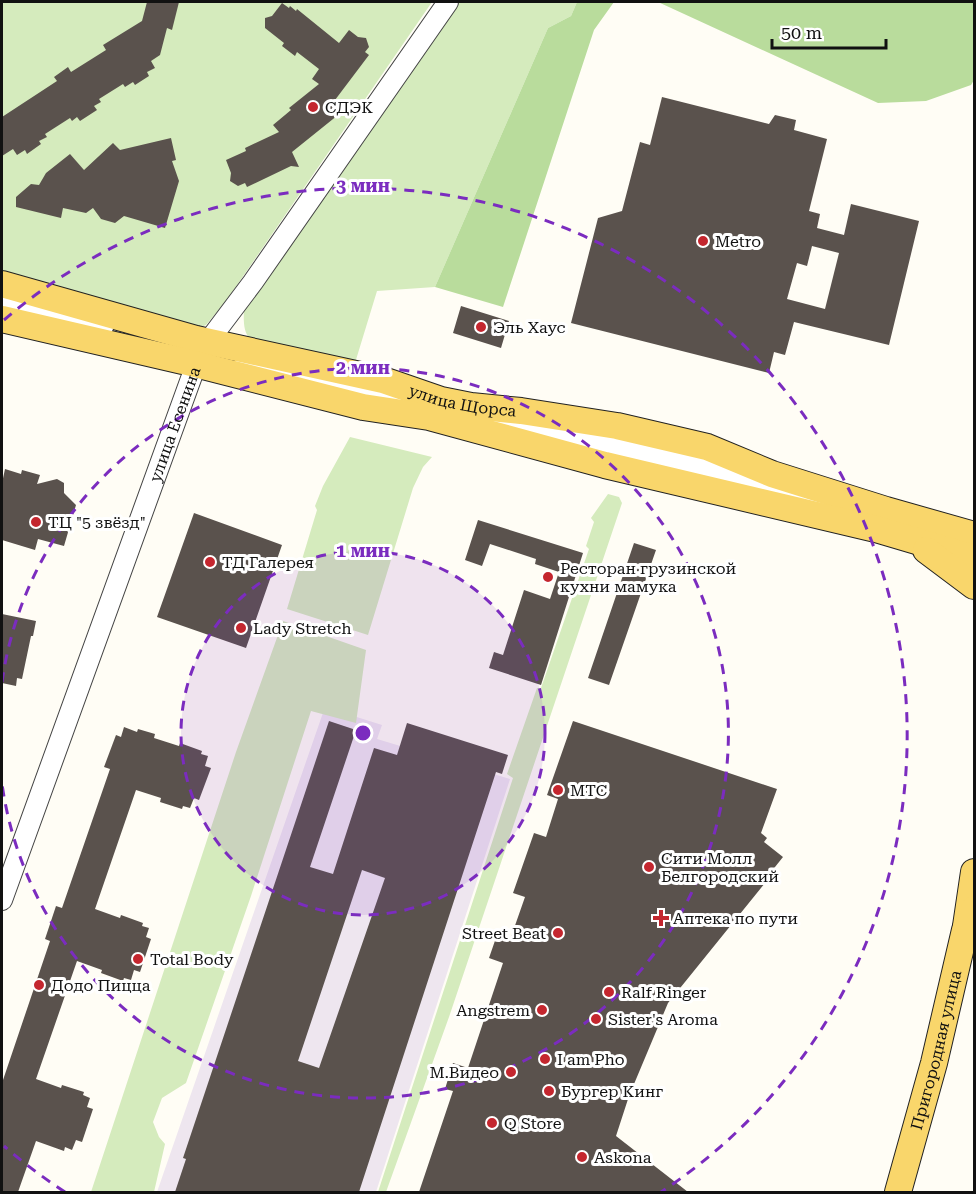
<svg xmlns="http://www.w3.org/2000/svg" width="976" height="1194" font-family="'Roboto Serif',serif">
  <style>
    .industrial { fill: #eee6ef }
    .green { fill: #d5ebbd }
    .forest { fill: #b9dc9c }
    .building { fill: #5a524d; fill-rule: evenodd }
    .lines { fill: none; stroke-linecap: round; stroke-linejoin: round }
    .minor-casing { stroke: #444; stroke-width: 22 }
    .major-casing { stroke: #222; stroke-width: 28 }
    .minor { stroke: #fff; stroke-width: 20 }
    .major { stroke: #f9d66b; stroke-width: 26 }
    .ring { fill: none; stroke: #7b2cbf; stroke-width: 3; stroke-dasharray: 10 8 }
    .poi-dot { fill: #c4262e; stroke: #fff; stroke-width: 2 }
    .labels { text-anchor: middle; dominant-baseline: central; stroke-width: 6; stroke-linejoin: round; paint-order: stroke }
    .poi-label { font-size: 16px; fill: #111; stroke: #fff; text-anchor: start }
    .street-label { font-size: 16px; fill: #111; stroke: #fff }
    .centre { fill: #7b2cbf; stroke: #fff; stroke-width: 3 }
    .ring-label { font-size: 18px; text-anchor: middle; font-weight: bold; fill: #7b2cbf; stroke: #fff; stroke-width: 6; stroke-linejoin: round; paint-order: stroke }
  </style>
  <rect width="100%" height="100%" fill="#fffdf5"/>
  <path class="industrial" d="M325,707L382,725L377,739L510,779L376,1192H157Z"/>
  <path class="green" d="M2,2H432L226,301L206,325L199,328L2,280Z
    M455,2H577L571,16L548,28L435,287L377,291L355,363L250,339C242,330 244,317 244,306Z
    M350,437L432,457L423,467L413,488L368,635L287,609L317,510L315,506L323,486Z
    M608,494L619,497L622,503L449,1017L386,1192H378L513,778L507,774L537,688H541L589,549L586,546L594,522L591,518Z
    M283,621L366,650L356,723L311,711L251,896L186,1083L162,1098L153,1122L159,1137L165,1144L154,1192H91L236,752Z"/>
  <path class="forest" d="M577,2H614L594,30L503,307L435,287L548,28L571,16Z
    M658,2H974V80L971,85L926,101L878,103Z"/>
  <path class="building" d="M147,2H179L172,30L167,28L160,55L151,61L155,68L147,72L149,76L135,85L133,82L125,87L123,84L99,99L101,102L94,106L97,110L80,121L77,117L72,121L70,118L45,134L47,137L39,141L41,144L27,154L25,150L17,155L13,149L2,156V117L57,81L54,77L68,67L71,72L106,50L103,45L142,21Z
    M282,3L289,8L290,6L296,11L297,9L339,43L349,30L358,37L366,38L369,47L365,52L369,55L335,100L346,113L338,115L292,152L299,167L291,166L247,187L245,183L238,186L230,181L231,173L226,160L246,151L245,148L279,132L273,125L291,110L289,108L319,84L312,79L319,69L297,52L295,56L282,46L284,43L265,28V18L272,16Z
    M662,97L769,124L775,115L796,120L794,130L827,139L809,211L820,214L817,228L844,235L851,204L919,221L889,345L794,322L785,355L774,352L769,373L571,323L598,218L622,211L640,142L650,145ZM812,246L839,253L825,309L787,299L797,263L807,266Z
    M171,138L176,160L172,161L179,181L165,228L124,216L115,223L101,219L93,208L86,213L63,208L61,218L16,207V197L31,184L39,185L46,173L70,154L84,170L113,143L120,150Z
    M461,306L509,321L501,348L453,333Z
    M5,469L21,474L22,470L40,475L37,484L57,479L64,483V493L76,505L64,546L38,539L35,550L2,540V483Z
    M194,513L282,545L246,648L157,617Z
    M478,520L583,553L541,685L489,668L494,652L503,655L524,590L550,599L559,572L535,564L536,559L490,544L482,566L465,560Z
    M634,543L656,550L609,685L588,678Z
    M2,614L36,621L33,636H31L22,679L17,678L16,686L2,683Z
    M329,721L356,730L310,867L333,874L374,748L397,755L407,723L508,755L502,774L496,772L359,1192H175L186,1159L183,1158ZM362,870L385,878L319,1068L298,1061Z
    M573,721L777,789L761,833L767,838L764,842L783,857L767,877L769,878L668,1003L629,1096L616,1136L688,1192H419L453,1091L445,1089L453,1063L468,1068L503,963L489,958L498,932L511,937L525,897L513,893L534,833L546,837L558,799L547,795Z
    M124,727L137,732L138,729L155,734L154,738L179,746L180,743L202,751L201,754L208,756L205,766L211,768L199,800L194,798L190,808L183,806L182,809L160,802L161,798L136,790L95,909L120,918L121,915L143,923L142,926L149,928L146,937L151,939L140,972L134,970L131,980L124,978L123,981L101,973L102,970L77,961L36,1079L61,1088L62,1085L84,1092L83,1095L90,1098L87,1107L93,1109L82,1142L76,1140L72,1150L65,1147L64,1151L36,1141L18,1192H2V1083L50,941L45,939L56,906L62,908L110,769L104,767L116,735L121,737Z"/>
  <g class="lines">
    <g class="minor-casing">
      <g id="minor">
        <path d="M2,300L104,325"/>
        <path d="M245,362L415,404"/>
        <path d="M484,421L610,445L701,467L831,507"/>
        <path id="s1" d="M2,900L201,351L253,282L448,2"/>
      </g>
    </g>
    <g class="major-casing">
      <g id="major">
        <path id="s2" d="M2,284L196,339L383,380L441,400L471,406L521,411L617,426L707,447L772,474L886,510L974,535"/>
        <path d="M2,319L183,361L363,407L429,417L605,465L876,529L974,558"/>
        <path d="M926,550L974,586"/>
        <path d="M966,926L974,872"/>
        <path id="s3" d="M898,1192L934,1063L965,930L974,909"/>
      </g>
    </g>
    <use href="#minor" class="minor"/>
    <use href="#major" class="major"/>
  </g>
  <circle cx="363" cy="733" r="182" fill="#7b2cbf" fill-opacity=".12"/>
  <g class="ring">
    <circle cx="363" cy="733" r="182"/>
    <path d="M2 682A365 365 0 1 1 2 784"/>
    <path d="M65 1192A547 547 0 0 1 4 1146M4 320A547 547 0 1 1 661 1192"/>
  </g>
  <g class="poi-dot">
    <circle cx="313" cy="107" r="6"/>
    <circle cx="703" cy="241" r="6"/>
    <circle cx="481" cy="327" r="6"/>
    <circle cx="36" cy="522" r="6"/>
    <circle cx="210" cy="562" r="6"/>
    <circle cx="548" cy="577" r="6"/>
    <circle cx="241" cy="628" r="6"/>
    <circle cx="558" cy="790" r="6"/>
    <circle cx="649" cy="867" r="6"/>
    <path d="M658 909h6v6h6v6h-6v6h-6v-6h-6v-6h6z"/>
    <circle cx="558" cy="933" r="6"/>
    <circle cx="138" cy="959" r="6"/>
    <circle cx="39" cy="985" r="6"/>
    <circle cx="609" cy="992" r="6"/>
    <circle cx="542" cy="1010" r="6"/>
    <circle cx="596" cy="1019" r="6"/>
    <circle cx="545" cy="1059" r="6"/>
    <circle cx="511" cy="1072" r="6"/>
    <circle cx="549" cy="1091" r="6"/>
    <circle cx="492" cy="1123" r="6"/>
    <circle cx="582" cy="1157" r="6"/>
  </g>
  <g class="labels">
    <g class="poi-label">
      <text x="325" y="107">СДЭК</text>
      <text x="715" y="241">Metro</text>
      <text x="493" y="327">Эль Хаус</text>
      <text x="48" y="522">ТЦ "5 звёзд"</text>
      <text x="222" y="562">ТД Галерея</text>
      <text x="560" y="568">Ресторан грузинской<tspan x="560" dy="18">кухни мамука</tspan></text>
      <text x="253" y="628">Lady Stretch</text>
      <text x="570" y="790">МТС</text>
      <text x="661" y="858">Сити Молл<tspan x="661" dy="18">Белгородский</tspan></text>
      <text x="673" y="918">Аптека по пути</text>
      <text x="546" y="933" text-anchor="end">Street Beat</text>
      <text x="150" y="959">Total Body</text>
      <text x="51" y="985">Додо Пицца</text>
      <text x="621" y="992">Ralf Ringer</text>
      <text x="530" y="1010" text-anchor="end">Angstrem</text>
      <text x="608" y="1019">Sister's Aroma</text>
      <text x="557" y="1059">I am Pho</text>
      <text x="499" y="1072" text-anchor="end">М.Видео</text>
      <text x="561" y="1091">Бургер Кинг</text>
      <text x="504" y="1123">Q Store</text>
      <text x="594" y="1157">Askona</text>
    </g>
    <g class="street-label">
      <text stroke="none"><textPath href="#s2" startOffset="476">улица Щорса</textPath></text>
      <text stroke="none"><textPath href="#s1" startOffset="506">улица Есенина</textPath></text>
      <text stroke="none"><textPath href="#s3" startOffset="147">Пригородная улица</textPath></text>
    </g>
  </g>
  <circle cx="363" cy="733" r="9" class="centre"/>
  <g class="ring-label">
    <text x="363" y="192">3 мин</text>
    <text x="363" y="374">2 мин</text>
    <text x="363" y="557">1 мин</text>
  </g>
  <rect width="976" height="1194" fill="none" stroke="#111111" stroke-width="6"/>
  <path d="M772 39v9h114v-9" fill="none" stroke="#111111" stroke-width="3"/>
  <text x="781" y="39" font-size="18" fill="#111111" stroke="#ffffff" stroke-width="4.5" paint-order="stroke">50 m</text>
</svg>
